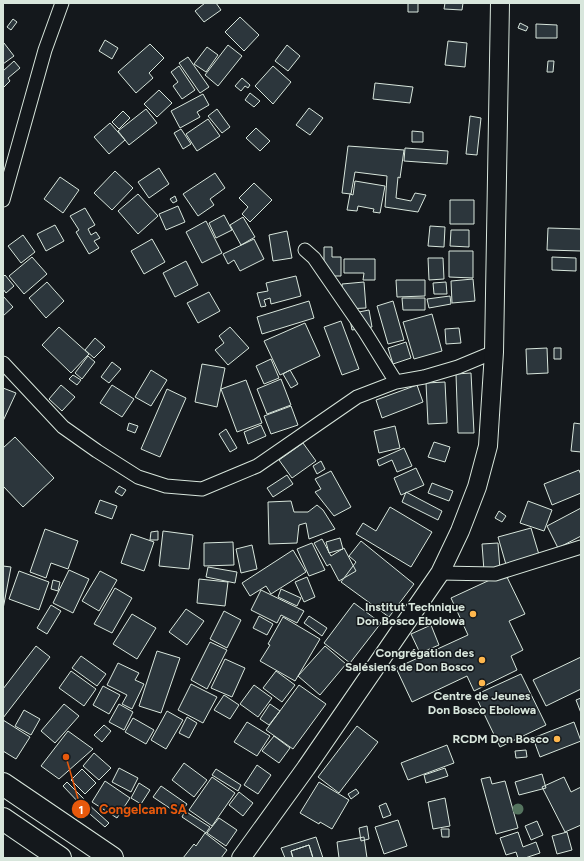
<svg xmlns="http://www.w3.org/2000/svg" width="584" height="861" font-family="Figtree,sans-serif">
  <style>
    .building { fill: #2c363c; stroke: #d8e6dc }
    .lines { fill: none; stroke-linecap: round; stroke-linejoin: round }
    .street-casing { stroke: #d8e6dc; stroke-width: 15 }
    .secondary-casing { stroke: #d8e6dc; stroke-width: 20 }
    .highway-casing { stroke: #d8e6dc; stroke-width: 24 }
    .street { stroke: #14181c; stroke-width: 13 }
    .secondary { stroke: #14181c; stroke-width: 18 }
    .highway { stroke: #14181c; stroke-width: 22 }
    .tree { fill: #55745f }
    .poi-dot { fill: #ffb74d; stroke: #14181c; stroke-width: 1.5 }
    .labels { text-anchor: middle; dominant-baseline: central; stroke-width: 3; stroke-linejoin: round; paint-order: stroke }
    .poi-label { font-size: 12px; font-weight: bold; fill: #d8e6dc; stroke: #14181c; text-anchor: end }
    .leader { fill: none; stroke: #e8590c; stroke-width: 1.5 }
    .callout-dot { fill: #e8590c; stroke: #14181c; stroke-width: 1.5 }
    .mark-label { font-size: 12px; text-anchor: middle; font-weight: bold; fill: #fff }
    .callout-label { font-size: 13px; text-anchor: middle; font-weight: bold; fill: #e8590c; stroke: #14181c; stroke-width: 3; stroke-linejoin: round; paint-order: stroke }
  </style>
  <rect width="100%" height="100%" fill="#14181c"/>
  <path class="building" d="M205,3H216L221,10L204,22L195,11Z
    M408,3H418V12H408Z
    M445,3H463L462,10L444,9Z
    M240,17L259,35L244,51L225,32Z
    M13,19L17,22L11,30L7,27Z
    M520,23L528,27L526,31L518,28Z
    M536,24L557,25V38H536Z
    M105,40L118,48L112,59L99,51Z
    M448,41L467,43L465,67L445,65Z
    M4,43L14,56L3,64V44Z
    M150,44L164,58L149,73L153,78L136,93L118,72Z
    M228,45L242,56L218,86L205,75Z
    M287,45L300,56L288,71L275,61Z
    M207,47L218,55L206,72L194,64Z
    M188,57L209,87L200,93L179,63Z
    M14,61L20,68L8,78L10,81L3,88V71Z
    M548,61H554L553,72H547Z
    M179,66L195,90L182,99L173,86L178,82L171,72Z
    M273,66L291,82L273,104L255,86Z
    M242,78L250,85L248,88L245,86L241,91L235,86Z
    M375,83L413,87L410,103L373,99Z
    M159,90L172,103L157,117L144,104Z
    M250,93L260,101L254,107L245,100Z
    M203,94L209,105L197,112L200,117L180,128L171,111Z
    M309,108L323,118L310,135L296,125Z
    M146,109L157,123L129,145L118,131Z
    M217,109L230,127L222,133L208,116Z
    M123,111L130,118L119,129L112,122Z
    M470,116L481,118L477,155L466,154Z
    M208,119L220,136L197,151L186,134Z
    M110,123L125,140L109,154L94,137Z
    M256,128L270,141L260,151L246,138Z
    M181,129L191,144L183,149L174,133Z
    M412,131L423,132V142H412Z
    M348,146L404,150L400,178L398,177L396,198L411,201L415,193L426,195L418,212L385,207L387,176L355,172L351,194L342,193Z
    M405,148L448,151L447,164L404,161Z
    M159,168L169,184L149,198L138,182Z
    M115,171L133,188L112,210L94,193Z
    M215,173L225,188L210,199L214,205L198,216L183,194Z
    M60,177L79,190L63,213L44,199Z
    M355,181L385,186L380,213L373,212L374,209L358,206L357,211L347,210L350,194L353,195Z
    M254,183L272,200L250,222L242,214L248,207L239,198Z
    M138,194L158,216L138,234L118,211Z
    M175,196L177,201L173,203L170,199Z
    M450,200H474V224H450Z
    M178,206L185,222L166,230L159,214Z
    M85,208L95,225L88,229L91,235L96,232L100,238L94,241L99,248L89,254L76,232L79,230L70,216Z
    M224,215L232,230L216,238L209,223Z
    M243,217L255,237L241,245L230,225Z
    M206,221L222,253L202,263L186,232Z
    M55,225L64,241L46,251L37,234Z
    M430,226L445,227L444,247L428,246Z
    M548,228L581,229V251L547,250Z
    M451,230H469V247L450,246Z
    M287,231L292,258L273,261L269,235Z
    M23,235L35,252L21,263L8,246Z
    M152,239L165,262L144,274L131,251Z
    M254,239L264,259L240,271L234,260L228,264L223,254Z
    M324,247H332V257H341V276H324Z
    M449,251H473V278L449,277Z
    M32,257L47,274L24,294L9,276Z
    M552,257L576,258V271L552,270Z
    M428,258H443L444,279L429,280Z
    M344,259H375V280H363L364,273H344Z
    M186,261L198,285L175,297L163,273Z
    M5,275L14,286L6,293L3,289V277Z
    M296,276L301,296L271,304L270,298L264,300L266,306L261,307L257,293L268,291L266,283Z
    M473,279L475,301L452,303L451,281Z
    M396,280H425V296L397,297Z
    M47,282L64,301L46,318L29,298Z
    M364,282L366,308L344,309L342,284Z
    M446,282L447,294H434L433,283Z
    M209,292L220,311L198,323L187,303Z
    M3,296L13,307L3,316Z
    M450,296L451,304L429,308L427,299Z
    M402,298H425V310H403Z
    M309,301L314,318L262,334L257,317Z
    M393,301L404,340L388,344L377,306Z
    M369,310L372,327L352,330L349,314Z
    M432,314L442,351L414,359L403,322Z
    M341,321L359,369L342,375L324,327Z
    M305,323L320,356L280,375L264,341Z
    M59,327L89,354L71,373L42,345Z
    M230,327L249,348L228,365L215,350L224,343L219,336Z
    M459,328L461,343L446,344L445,329Z
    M95,338L105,347L94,358L85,350Z
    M406,342L411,358L393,364L388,348Z
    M547,348L548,373L527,374L526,349Z
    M554,348H561V359H554Z
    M88,356L95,362L82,379L75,373Z
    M271,359L279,378L264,384L256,366Z
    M112,362L121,369L109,383L101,377Z
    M202,364L225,368L217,407L195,402Z
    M151,370L167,380L151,406L135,397Z
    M290,370L298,384L291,388L283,374Z
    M471,373L474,433H458L456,374Z
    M73,375L81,380L77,385L69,379Z
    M281,379L291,405L267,414L257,389Z
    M246,380L262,423L237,432L221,389Z
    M445,382L447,423L428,424L426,383Z
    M61,385L75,397L62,411L49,399Z
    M112,385L134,399L122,417L100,403Z
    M417,385L423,402L382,418L376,400Z
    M3,388L16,393L3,421Z
    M167,389L186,398L160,457L141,449Z
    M291,406L298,425L271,434L264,416Z
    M129,423L138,426L135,433L127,430Z
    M574,423L581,424V452L571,451Z
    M261,425L266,436L248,444L244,432Z
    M395,426L400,448L379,453L374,431Z
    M226,429L237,448L230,452L219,434Z
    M15,437L54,478L23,507L3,486V448Z
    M434,442L450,447L445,462L428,457Z
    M303,443L316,461L292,478L279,460Z
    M404,448L412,466L397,472L392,460L379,466L377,460Z
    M321,461L325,469L317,474L313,466Z
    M416,468L424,485L401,495L394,478Z
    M579,470L581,475V493L552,505L544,484Z
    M331,471L351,507L334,516L315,492L321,489L315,479Z
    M287,475L293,484L273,497L267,488Z
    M432,483L453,491L449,501L428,493Z
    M119,486L126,490L122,496L115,492Z
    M406,492L442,511L438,520L402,502Z
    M100,500L117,506L112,519L95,513Z
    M291,501L294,512H308L317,505L323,510L335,529L309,539L306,523L299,525L297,543L269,544L268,502Z
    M528,501L552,510L544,531L520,523Z
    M390,507L432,532L411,567L356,534L363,523L376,531Z
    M581,508V536L558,548L547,526Z
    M499,511L506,516L502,522L495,518Z
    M531,528L540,558L507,568L498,537Z
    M45,529L78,541L68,569L51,563L46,578L30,572Z
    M158,531V540H150L151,532Z
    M163,531L193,535L189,569L159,566Z
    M131,534L154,542L144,571L121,563Z
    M340,538L343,549L329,553L326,542Z
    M322,539L331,556L344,548L356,571L339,581L330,564L327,566L314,543Z
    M361,541L414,584L389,617L341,582L356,562L349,556Z
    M233,542L234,565L204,566V543Z
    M312,543L325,570L309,576L297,549Z
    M498,543L500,570L484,571L482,544Z
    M252,545L257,569L241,573L236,549Z
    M293,550L306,572L271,594L266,586L250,596L242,583Z
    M3,566L11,567L3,609Z
    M208,567L237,572L235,583L206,577Z
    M69,570L89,579L73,613L53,603Z
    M19,571L49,582L39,610L9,599Z
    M100,571L117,580L99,611L82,601Z
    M505,573L525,614L509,621L523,650L511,656L517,670L474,691L467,676L412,702L396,668L468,635L451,598Z
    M307,577L315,597L304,602L295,582Z
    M199,579L228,582L225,606L197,603Z
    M53,580L60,582L58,591L51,589Z
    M115,588L132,598L112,633L94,624Z
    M281,589L301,598L297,606L278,597Z
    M261,590L304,611L297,623L281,615L277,623L251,610Z
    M354,603L381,623L350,663L324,643Z
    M51,605L61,611L47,634L37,628Z
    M186,609L204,621L187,645L169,632Z
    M224,611L241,620L227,648L210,639Z
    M132,614L156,628L137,659L113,644Z
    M259,616L273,624L267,635L253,628Z
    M309,616L327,628L322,636L304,623Z
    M283,617L320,639L295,681L260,661L270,645L268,644Z
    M431,625L439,645L420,653L411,634Z
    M210,642L227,650L207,689L191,680Z
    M36,646L50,657L3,718V689Z
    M325,646L346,664L320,695L298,676Z
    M157,651L180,658L161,713L139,706Z
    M81,656L106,674L97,686L72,668Z
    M581,657V689L546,706L533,680Z
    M225,659L245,668L232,697L211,688Z
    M118,663L139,673L135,680L144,684L132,709L122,704L127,695L107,685Z
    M71,671L96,689L84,706L59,688Z
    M276,671L295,685L282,702L263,688Z
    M521,674L546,725L500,747L475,695Z
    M191,684L217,697L203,723L178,710Z
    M254,685L272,698L258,717L240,704Z
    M299,685L326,704L293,749L266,730Z
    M103,686L120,695L109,714L93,705Z
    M224,695L239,705L230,719L214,710Z
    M581,698V713L576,700Z
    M64,704L79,716L55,743L41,731Z
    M119,704L133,712L124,730L109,722Z
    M270,704L280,711L269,725L260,719Z
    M24,710L40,719L31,735L15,726Z
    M167,711L183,720L166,749L151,740Z
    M187,717L197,723L189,738L179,733Z
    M133,718L154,730L146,744L125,732Z
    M3,720L30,737L16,759L3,751Z
    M247,722L270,736L257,756L234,742Z
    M574,722L581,741L540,757L533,738Z
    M104,725L111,731L102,742L94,735Z
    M357,726L378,742L339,793L318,777Z
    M68,731L93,749L59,779L41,766Z
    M274,736L290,748L279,763L262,751Z
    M447,745L454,763L408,780L401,763Z
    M526,750L527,757L516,758L515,751Z
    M94,753L111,768L99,780L83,766Z
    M184,763L207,780L194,797L172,780Z
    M257,765L271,775L258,794L244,785Z
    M119,768L138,778L131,792L112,782Z
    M445,768L448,776L426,783L424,775Z
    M82,769L96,783L85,794L71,780Z
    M216,769L241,785L238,791L212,775Z
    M542,774L546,788L519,795L515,782Z
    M212,777L235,793L212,826L189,810Z
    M490,777L492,784L505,781L518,828L496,834L481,779Z
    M564,777L571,792L581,787V825L565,832L542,787Z
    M105,781L130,798L117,818L92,802Z
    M67,782L87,802L82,806L63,786Z
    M319,782L349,800L332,829L320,822L319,824L300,813Z
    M139,783L150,790L141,804L131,798Z
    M161,786L187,804L180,815L153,797Z
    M356,789L359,793L351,799L348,794Z
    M239,792L253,803L243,816L229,805Z
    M445,798L450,826L433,829L428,802Z
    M386,803L391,815L383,818L379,806Z
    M88,804L109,823L105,827L84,809Z
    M185,811L210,827L206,833L182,817Z
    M219,818L237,830L226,846L207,833Z
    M398,820L407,846L384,854L375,827Z
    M537,821L543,835L531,840L525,826Z
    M367,826L369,839L361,841L359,828Z
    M441,829H449V837H442Z
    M518,832L523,847L536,842L540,853L525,858H518L516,852L506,855L500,838Z
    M567,832L572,850L557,854L552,836Z
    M205,833L227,850L221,858H183L194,844L196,846Z
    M316,837L323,858H313L309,845L291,851L293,858H285L281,848Z
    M364,837L367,858H339L337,842Z
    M309,845L313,858H293L291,851Z"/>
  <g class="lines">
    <g class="street-casing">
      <path id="street" d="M3,200L45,50L62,3
        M305,250L314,258L365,332L396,382
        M3,363L63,427L97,451L138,477L166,486L202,489L257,466L357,397L396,382L424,377L458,367L494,352
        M440,573L495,574L581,547"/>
    </g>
    <g class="secondary-casing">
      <path id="secondary" d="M241,858L306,768L440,573L460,531L477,487L488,446L494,352L500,3"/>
    </g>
    <g class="highway-casing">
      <path id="highway" d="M3,784L112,858
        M3,819L60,858"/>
    </g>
    <use href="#street" class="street"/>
    <use href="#secondary" class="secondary"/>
    <use href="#highway" class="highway"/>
  </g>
  <circle class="tree" cx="518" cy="809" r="5.5"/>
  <g class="poi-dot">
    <circle cx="473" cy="614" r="4"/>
    <circle cx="482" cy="660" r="4"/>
    <circle cx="482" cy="683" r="4"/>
    <circle cx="557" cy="739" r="4"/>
  </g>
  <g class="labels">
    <g class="poi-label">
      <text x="465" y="607">Institut Technique<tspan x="465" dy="14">Don Bosco Ebolowa</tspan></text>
      <text x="474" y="653">Congrégation des<tspan x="474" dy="14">Salésiens de Don Bosco</tspan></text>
      <text x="482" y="696" text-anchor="middle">Centre de Jeunes<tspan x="482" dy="14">Don Bosco Ebolowa</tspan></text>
      <text x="549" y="739">RCDM Don Bosco</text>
    </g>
  </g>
  <path class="leader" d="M66 757L81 809"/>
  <g class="callout-dot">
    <circle cx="66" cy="757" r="4"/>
    <circle cx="81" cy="809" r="10"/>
  </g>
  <g class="mark-label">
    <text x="81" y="814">1</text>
  </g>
  <g class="callout-label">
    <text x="143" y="814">Congelcam SA</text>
  </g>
  <rect width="584" height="861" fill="none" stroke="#d8e6dc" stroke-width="8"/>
</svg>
